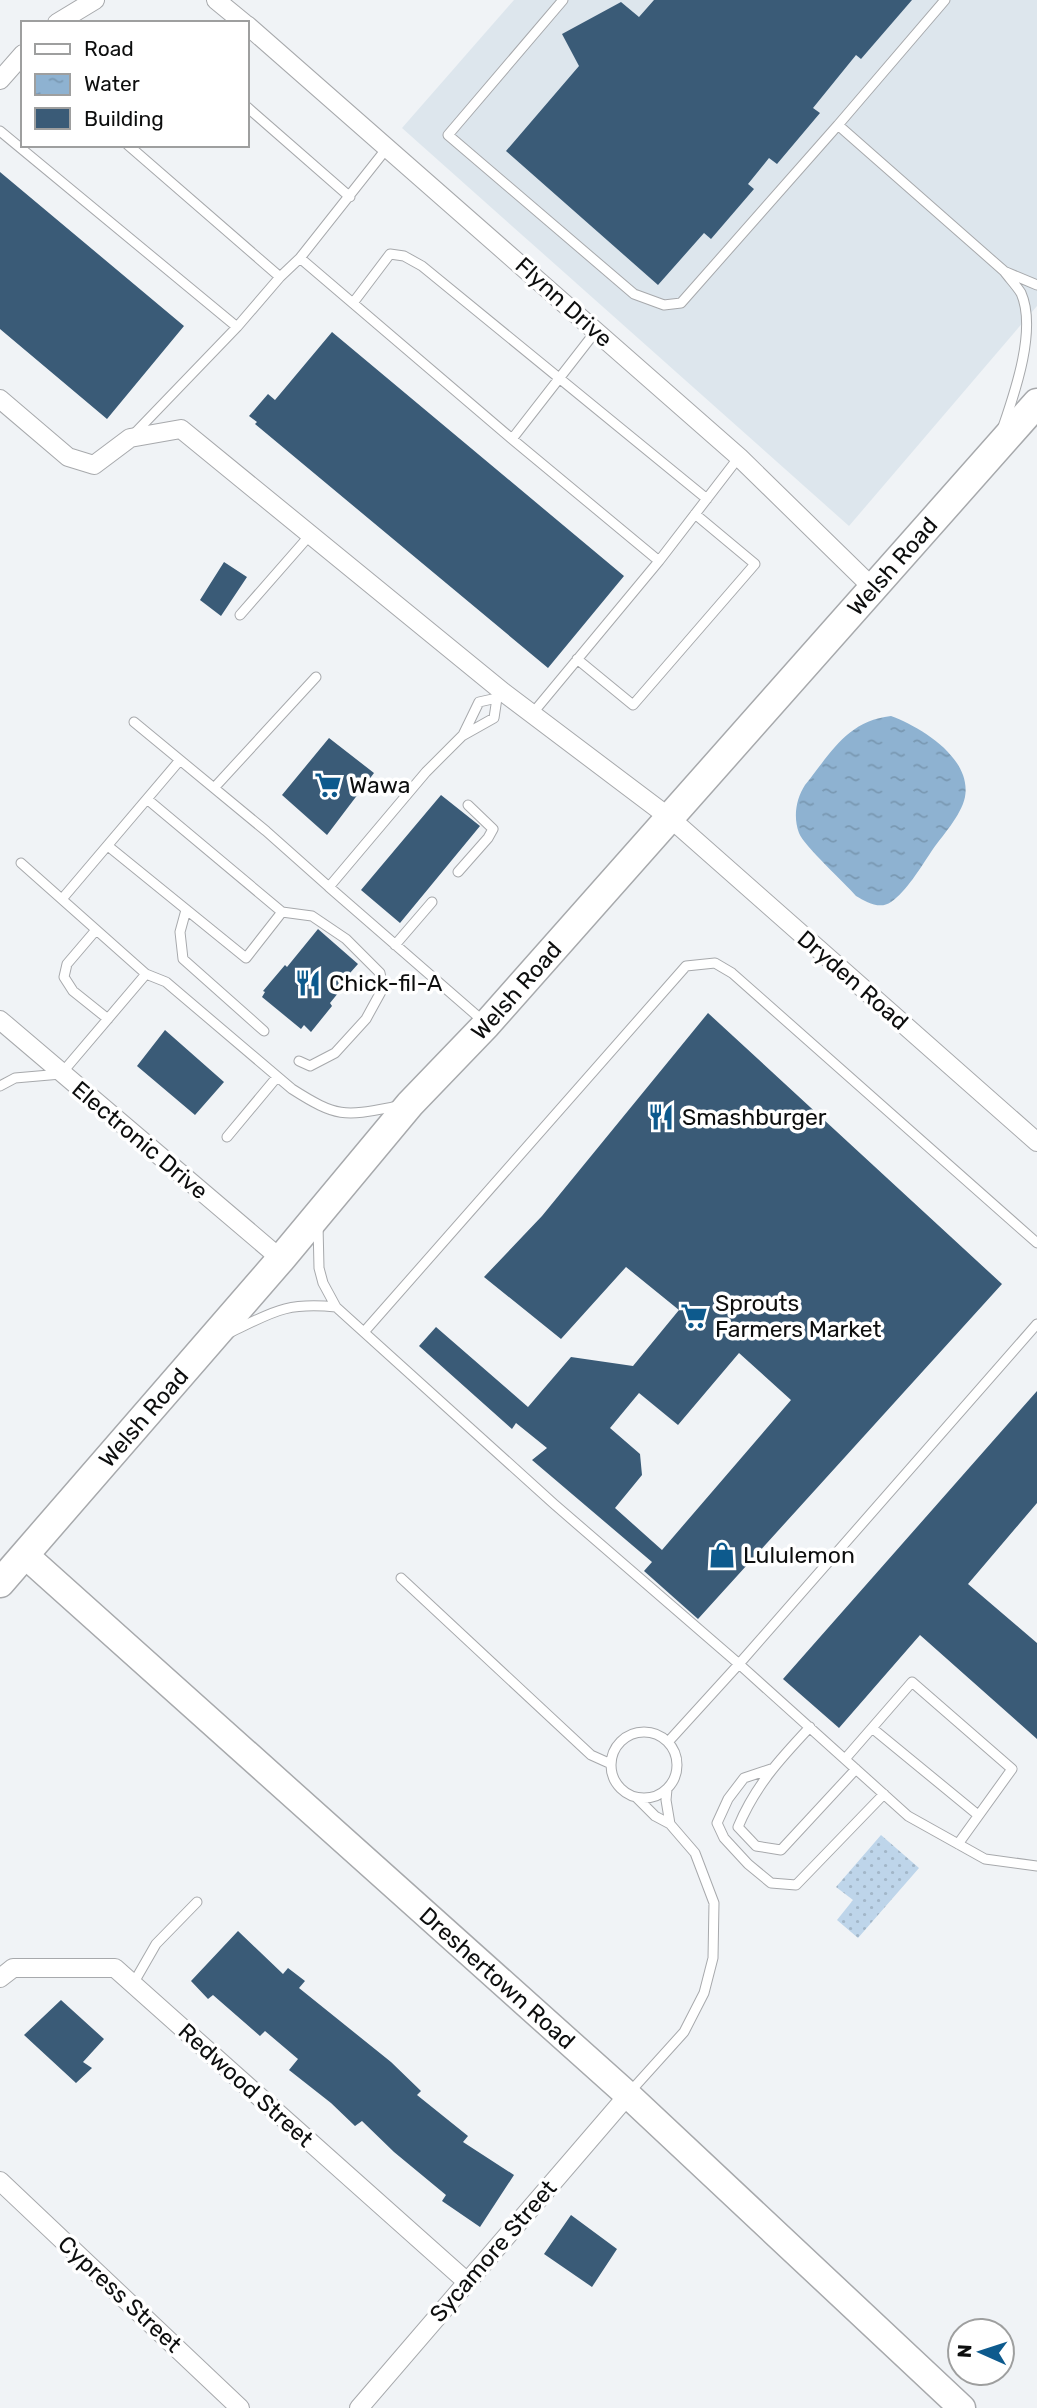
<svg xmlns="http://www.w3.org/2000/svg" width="1037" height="2408" font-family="Rubik,sans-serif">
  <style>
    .built { fill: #dde6ed }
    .park { fill: url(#park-dots) }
    .water { fill: url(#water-ripples) }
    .building { fill: #3a5b77; fill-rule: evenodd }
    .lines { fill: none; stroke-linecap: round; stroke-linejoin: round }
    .lane-casing { stroke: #a7a9ac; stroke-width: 11 }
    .street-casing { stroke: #a7a9ac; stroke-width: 20 }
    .secondary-casing { stroke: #a7a9ac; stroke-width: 29 }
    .primary-casing { stroke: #a7a9ac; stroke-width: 31 }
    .lane { stroke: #fff; stroke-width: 9 }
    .street { stroke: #fff; stroke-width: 18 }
    .secondary { stroke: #fff; stroke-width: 26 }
    .primary { stroke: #fff; stroke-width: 28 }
    .labels { text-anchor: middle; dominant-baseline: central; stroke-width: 7; stroke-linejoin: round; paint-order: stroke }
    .street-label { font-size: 23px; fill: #0d0e0e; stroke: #fff }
    .poi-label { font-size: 23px; fill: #0d0e0e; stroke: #fff; text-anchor: start }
  </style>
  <defs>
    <pattern id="park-dots" width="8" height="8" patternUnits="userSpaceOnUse" patternTransform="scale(1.75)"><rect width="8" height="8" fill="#bed5ea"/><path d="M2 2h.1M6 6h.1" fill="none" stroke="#a2b6c8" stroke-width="1.8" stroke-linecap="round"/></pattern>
    <pattern id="water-ripples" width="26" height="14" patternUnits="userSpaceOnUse" patternTransform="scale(1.75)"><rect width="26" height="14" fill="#8eb2d1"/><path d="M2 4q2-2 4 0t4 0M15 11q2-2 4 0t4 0" fill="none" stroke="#7998b2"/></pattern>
  </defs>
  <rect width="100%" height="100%" fill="#f0f3f6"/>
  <path class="built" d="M514,0H1037V306L849,526L402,128Z"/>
  <path class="park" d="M881,1835L919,1868L858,1938L837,1920L853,1900L836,1887Z"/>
  <path class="water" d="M891,716C921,727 972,758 965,797C961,816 942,836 931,852C921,867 906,892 891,902C880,910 866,902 856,896C845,883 804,846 799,833C793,817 796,799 805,785C831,753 847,721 891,716Z"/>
  <path class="building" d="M654,0H912L861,59L856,55L813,108L820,113L777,164L769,158L748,184L754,189L711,239L704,233L658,285L506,151L579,66L562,34L621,2L639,17Z
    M0,172L184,326L107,419L0,329Z
    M332,332L624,576L548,668L255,424L257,422L249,416L268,394L275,400Z
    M224,562L247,577L221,616L200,600Z
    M329,738L374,773L327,835L282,795Z
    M441,795L480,826L400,923L361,890Z
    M318,929L358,964L350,973L352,976L330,1003L332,1006L311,1032L304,1025L301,1029L262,997L265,992L263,991L285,965L287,967Z
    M708,1013L1002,1284L698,1619L644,1571L652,1562L532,1460L547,1448L516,1423L512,1429L419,1346L436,1327L528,1407L571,1357L633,1366L679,1310L626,1267L561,1339L484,1277L542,1216ZM739,1353L791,1400L662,1550L615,1508L642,1475L640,1454L610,1428L639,1393L678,1425Z
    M165,1030L224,1082L195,1115L137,1066Z
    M1037,1391V1503L968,1584L1037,1643V1739L920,1635L839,1728L783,1679Z
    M238,1931L283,1974L288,1968L305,1981L299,1988L391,2062L421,2091L417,2095L468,2136L463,2142L514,2175L480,2227L442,2201L446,2195L394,2152L362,2121L355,2126L331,2103L289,2070L298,2059L265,2031L260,2036L213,1995L208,1999L191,1981Z
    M61,2000L104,2039L83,2062L92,2068L76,2083L24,2035Z
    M571,2215L617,2249L592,2287L544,2254Z"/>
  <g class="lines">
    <g class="lane-casing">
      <path id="lane" d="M563,0L448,135L634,294L664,305L681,303L838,125L1004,271C1009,278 1016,285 1021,293C1037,329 1015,392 1003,427
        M247,107L350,197
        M838,125L945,0
        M0,131L237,327
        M128,145L280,277
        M387,148L300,258L512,439L659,561
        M1006,272L1037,285
        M353,303L390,254L404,256L422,266L707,499
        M133,435L237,327L280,277L300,258
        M512,439L596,331
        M240,615L310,535
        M577,659L633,705L755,564L695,514
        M532,714L659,561L739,457
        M134,722L266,831L329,887L426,772L462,736L494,718L497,698L502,691
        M463,735L479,702L497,698
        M214,788L316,677
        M108,846L246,958L282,912L147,799
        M458,872L488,838L493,829L468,805
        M329,887L483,1021
        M62,899L180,760
        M186,910L180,932L183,959L264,1031
        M282,912L312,916L346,939L380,973L383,988L366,1019L335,1053L310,1066L299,1061
        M96,930L67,964L64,977L73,991L108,1019
        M395,945L432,902
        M146,974L166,982L292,1089C339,1119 345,1116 398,1106
        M0,1086L15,1078L61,1074L146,974L21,863
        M227,1137L277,1077
        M318,1225L319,1268L323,1283L336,1307L554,1504L739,1664L1037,1324
        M364,1332L686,966L715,963L732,973L1037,1243
        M229,1333C273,1312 285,1302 336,1307
        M401,1578L591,1755L611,1764
        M810,1727C780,1759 755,1786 738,1827L756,1846L781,1850L856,1769
        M872,1728L978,1815
        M611 1765a33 33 0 1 1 66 0a33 33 0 1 1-66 0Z
        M668,1742L739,1664L908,1816L985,1859L1037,1866
        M845,1759L912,1682L1012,1769L958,1844
        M771,1769L744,1778L728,1799L717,1823L724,1838L748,1864L771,1883L796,1885L884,1794
        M667,1789L666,1800L670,1824
        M133,1984L156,1944L197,1902
        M629,2093L684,2032L704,1993L713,1958L714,1903L695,1853L670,1824L655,1816L636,1797"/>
    </g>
    <g class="street-casing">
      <path id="street" d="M216,0L244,23
        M57,23L95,0
        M247,25L739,457L873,588
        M0,80L23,54
        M0,399L68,457L94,465L130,438L181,429L503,692L670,818L1037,1142
        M0,1020L281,1259
        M0,1978L13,1968H115L466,2281
        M0,2181L240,2408
        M359,2408L628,2095"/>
    </g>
    <g class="secondary-casing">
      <g id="secondary">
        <path id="s1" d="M25,1555L628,2095L962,2408"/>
      </g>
    </g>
    <g class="primary-casing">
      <g id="primary">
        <path id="s2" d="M0,1583L281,1259L410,1104L486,1025L1037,403"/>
      </g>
    </g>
    <use href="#lane" class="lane"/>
    <use href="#street" class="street"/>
    <use href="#secondary" class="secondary"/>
    <use href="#primary" class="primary"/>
  </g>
  <defs>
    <g id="supermarket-bare" transform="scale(2.1)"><path d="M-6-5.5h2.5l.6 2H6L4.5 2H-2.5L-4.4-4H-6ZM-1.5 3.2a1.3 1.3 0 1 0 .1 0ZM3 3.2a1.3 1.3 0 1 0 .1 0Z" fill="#0d5a8d" stroke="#fff" stroke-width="2.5" paint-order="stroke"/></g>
    <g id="restaurant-bare" transform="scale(2.1)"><path d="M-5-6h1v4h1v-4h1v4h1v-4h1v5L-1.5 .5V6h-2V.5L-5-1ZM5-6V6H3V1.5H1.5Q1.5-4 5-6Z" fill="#0d5a8d" stroke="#fff" stroke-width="2.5" paint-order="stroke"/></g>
    <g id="shop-bare" transform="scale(2.1)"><path d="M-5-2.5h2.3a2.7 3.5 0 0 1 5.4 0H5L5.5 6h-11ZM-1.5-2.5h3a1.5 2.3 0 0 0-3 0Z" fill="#0d5a8d" stroke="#fff" stroke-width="2.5" paint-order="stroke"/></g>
  </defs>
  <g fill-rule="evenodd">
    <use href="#supermarket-bare" x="328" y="785"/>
    <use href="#restaurant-bare" x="308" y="983"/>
    <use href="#restaurant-bare" x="661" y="1117"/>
    <use href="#supermarket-bare" x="694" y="1316"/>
    <use href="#shop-bare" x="722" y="1555"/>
  </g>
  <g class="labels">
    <g class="street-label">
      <text transform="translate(564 302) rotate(42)">Flynn Drive</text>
      <text stroke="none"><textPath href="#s2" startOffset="1353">Welsh Road</textPath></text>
      <text transform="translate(853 980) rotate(41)">Dryden Road</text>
      <text stroke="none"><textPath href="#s2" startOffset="786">Welsh Road</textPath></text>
      <text transform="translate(140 1140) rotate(40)">Electronic Drive</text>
      <text stroke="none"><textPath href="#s2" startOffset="219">Welsh Road</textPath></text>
      <text stroke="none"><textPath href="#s1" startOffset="634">Dreshertown Road</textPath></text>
      <text transform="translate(246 2085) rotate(42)">Redwood Street</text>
      <text transform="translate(493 2251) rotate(-49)">Sycamore Street</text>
      <text transform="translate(120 2294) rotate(43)">Cypress Street</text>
    </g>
    <g class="poi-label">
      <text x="349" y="785">Wawa</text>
      <text x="329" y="983">Chick-fil-A</text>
      <text x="682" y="1117">Smashburger</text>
      <text x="715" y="1303">Sprouts<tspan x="715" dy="26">Farmers Market</tspan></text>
      <text x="743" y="1555">Lululemon</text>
    </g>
  </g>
  <rect x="21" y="21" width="228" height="126" fill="#ffffff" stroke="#9e9f9f" stroke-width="2"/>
  <rect x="35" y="44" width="35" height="10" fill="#ffffff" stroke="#9e9f9f" stroke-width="2"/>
  <text x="84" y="56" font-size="21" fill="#0d0e0e">Road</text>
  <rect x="35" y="74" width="35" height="21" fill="url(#water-ripples)" stroke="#9e9f9f" stroke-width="2"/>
  <text x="84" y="91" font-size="21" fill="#0d0e0e">Water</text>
  <rect x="35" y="108" width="35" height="21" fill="#3a5b77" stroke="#9e9f9f" stroke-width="2"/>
  <text x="84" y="126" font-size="21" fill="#0d0e0e">Building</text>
  <g transform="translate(981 2352) rotate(273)"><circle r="33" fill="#ffffff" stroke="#9e9f9f" stroke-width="2"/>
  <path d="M0-5L12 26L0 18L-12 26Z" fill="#0d5a8d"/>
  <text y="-10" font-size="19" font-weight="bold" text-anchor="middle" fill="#0d0e0e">N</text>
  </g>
</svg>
